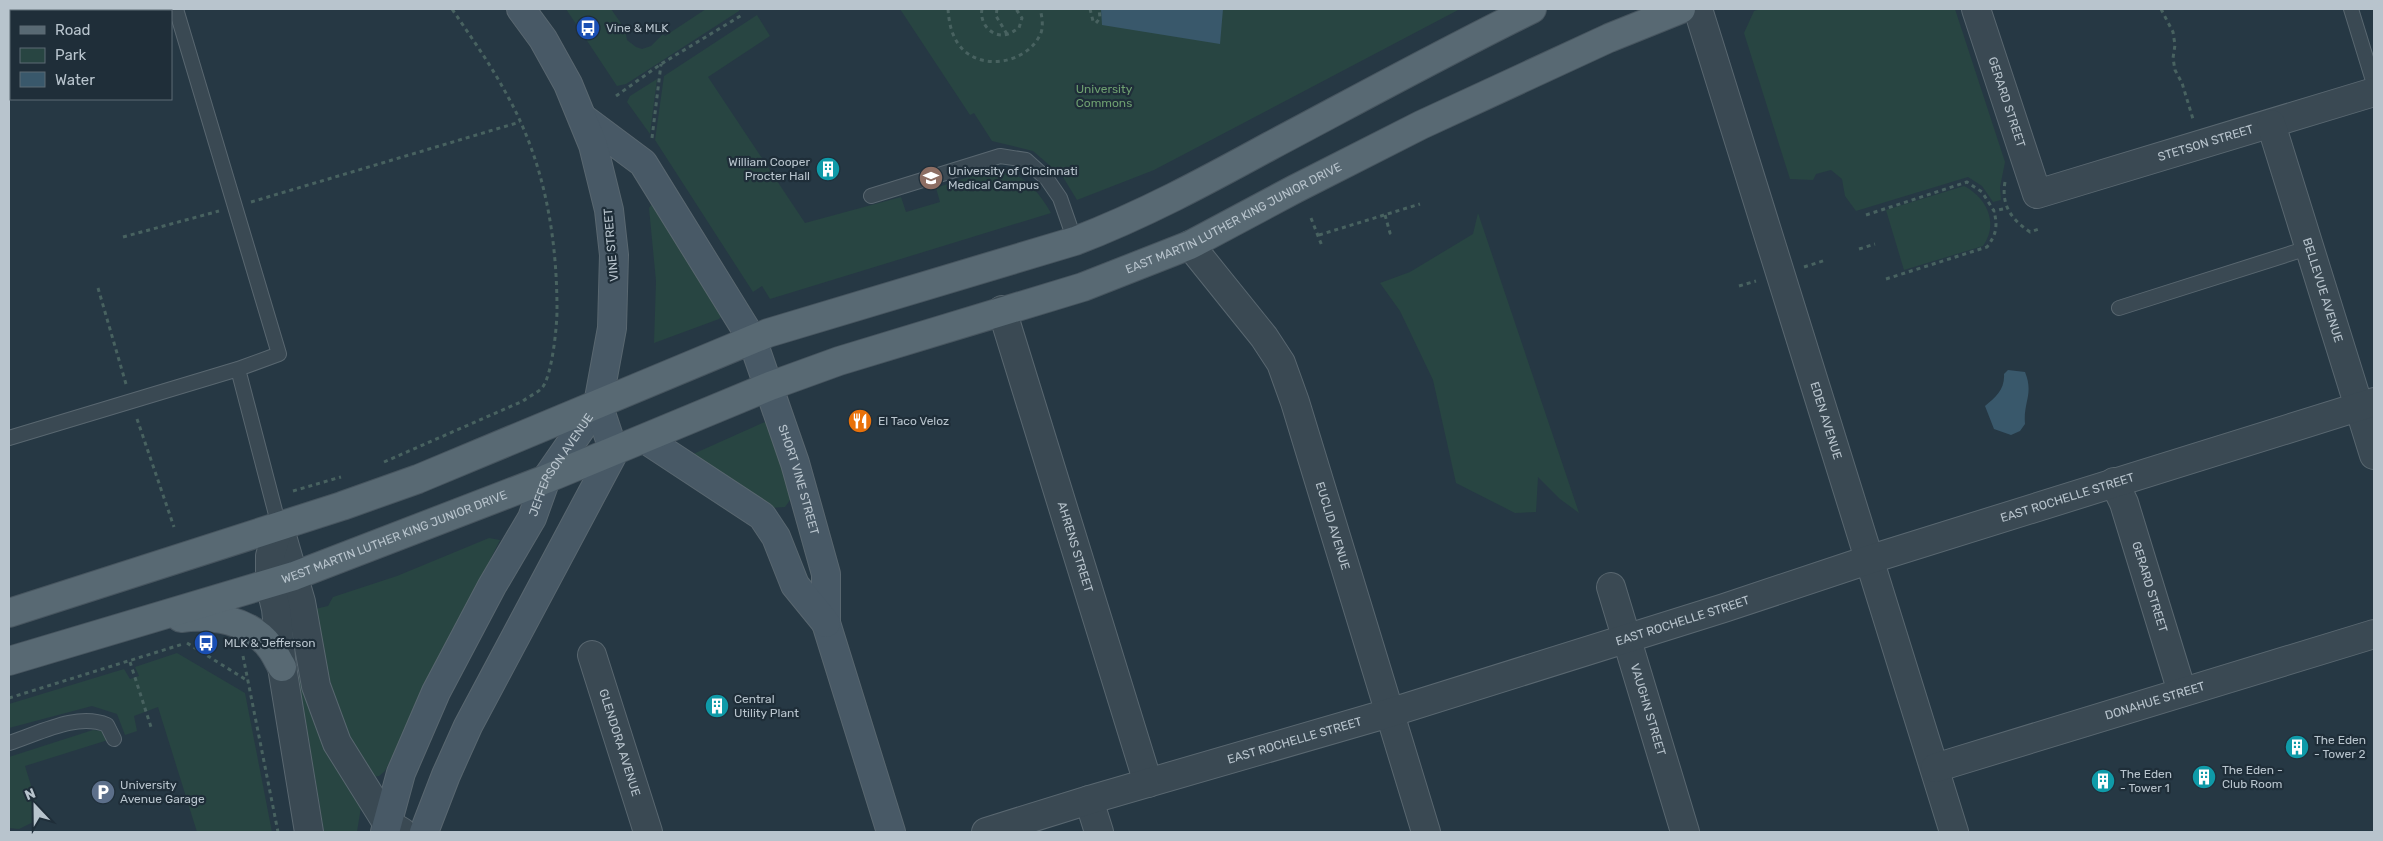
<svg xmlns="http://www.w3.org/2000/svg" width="2383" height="841" font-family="Rubik,sans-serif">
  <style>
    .green { fill: #284542 }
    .water { fill: #39586b }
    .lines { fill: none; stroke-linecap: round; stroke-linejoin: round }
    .lane-casing { stroke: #596770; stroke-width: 16 }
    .street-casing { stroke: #596770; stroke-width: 30 }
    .secondary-casing { stroke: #596770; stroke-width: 30 }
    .primary-casing { stroke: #47555f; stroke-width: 30 }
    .path { stroke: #486260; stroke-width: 3; stroke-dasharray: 4 4; stroke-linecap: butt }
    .lane { stroke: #3a4953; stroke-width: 14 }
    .street { stroke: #3a4953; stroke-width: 28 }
    .secondary { stroke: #485966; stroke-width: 28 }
    .primary { stroke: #586973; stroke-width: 28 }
    .labels { text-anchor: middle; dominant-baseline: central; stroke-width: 4.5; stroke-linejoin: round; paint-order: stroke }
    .poi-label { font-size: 12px; fill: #b8c4cd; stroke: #1f2e39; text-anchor: start }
    .park-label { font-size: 12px; fill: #6e9f70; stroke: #1f2e39 }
    .street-label { font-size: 12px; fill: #b8c4cd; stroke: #1f2e39 }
  </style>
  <rect width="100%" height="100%" fill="#263844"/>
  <path class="green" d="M566,9H611L625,29L627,40L636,47L642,49L651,46L663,34L665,36L706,9H739V11L626,84L617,86Z
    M900,9H1460L1154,170L1077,200L1063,177L1033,151L992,141L974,113L970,115Z
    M1761,9H1955L2005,162L2000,187L2001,200L1993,202L1982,186L1968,177L1856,211L1845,196L1842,179L1831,170L1816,174L1813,180L1790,179L1744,33L1754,11Z
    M757,15L770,36L708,77L805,223L901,197L906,212L940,202L936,188C991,170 1017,154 1051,213L770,299L762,286L753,292L655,140L664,76Z
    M657,79L650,134L627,102L630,96Z
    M1964,186C1987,198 1999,223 1983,246L1904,270L1886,210Z
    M652,204L724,314L719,319L654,343L656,281L649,208Z
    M1478,213L1579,513L1560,499L1538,477L1536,512L1515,513L1456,483L1433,380L1400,311L1380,283L1410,272L1473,234Z
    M767,421L791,492L790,500L785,507L770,508L691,455Z
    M489,538L500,540L385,771L379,776L372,777C337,724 326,670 315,609L328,606L333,597L397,576Z
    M177,653L245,693L272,832H197L158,707L134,716L137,731L125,735L117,714L92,706L9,728V704L124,669L130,679L139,676L135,667Z
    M303,674L332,760L361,807L357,832H324L298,675Z
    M93,730L102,731L108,740L25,766L41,818L19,829L9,828V757Z"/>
  <path class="water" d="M1101,9H1223L1220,44L1102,25Z
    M2008,370L2025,372C2034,394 2023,402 2025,424L2020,431L2011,435L1994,429L1985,406C1996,397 2005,389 2004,374Z"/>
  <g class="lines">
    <g class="lane-casing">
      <path id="lane" d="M2351,9L2374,84
        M871,196L1000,156L1026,160L1047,179L1060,198L1075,241
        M2119,308L2311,247
        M238,369L279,526
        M9,438L238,369L279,354L176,9
        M9,743C38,734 77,712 107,725L114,739"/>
    </g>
    <g class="street-casing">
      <g id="street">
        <path id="s1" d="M1698,9L1954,832"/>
        <path id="s2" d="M1976,9L2037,194L2374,92"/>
        <path id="s3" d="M2271,124L2374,455"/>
        <path id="s4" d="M1190,245L1264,337L1281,363L1295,402L1426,832"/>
        <path id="s5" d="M1002,310L1148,783"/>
        <path id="s6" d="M2114,482L2124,503L2182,692"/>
        <path d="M279,526L301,602L316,686L337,743L387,823L402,832"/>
        <path d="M279,526L270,556V584L276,609L282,667L309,832"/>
        <path id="s7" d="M1611,587L1685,832"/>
        <path id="s8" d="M592,655L648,832"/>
        <path id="s9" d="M1935,768L2374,634"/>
        <path d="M1089,800L1099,832"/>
        <path id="s10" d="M986,832L1089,800L1389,713L1724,608L1871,559L2374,402"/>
      </g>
    </g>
    <g class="secondary-casing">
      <g id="secondary">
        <path id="s11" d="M584,119L643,163L752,339L795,463L826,574V623L891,832"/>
        <path d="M645,439L762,516L776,537L795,585L826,623"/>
        <path id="s12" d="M385,832L401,773L436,692L492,586L532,518L546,479L598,404L612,328L614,255L609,210L593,145L568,84L543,39L521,9"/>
        <path d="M424,832L446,775L468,726L614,452L598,404"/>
      </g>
    </g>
    <g class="primary-casing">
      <g id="primary">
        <path d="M9,613L342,506L418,479L768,333L1075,241C1143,215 1206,181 1270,146C1357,100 1444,52 1532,9"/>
        <path d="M181,618C212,614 250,620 270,647C275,653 278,661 282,667"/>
        <path id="s13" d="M9,661L294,576L546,479L770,386L839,361L1083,287L1190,245L1295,189L1421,125L1609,38L1681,9"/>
      </g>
    </g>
    <path class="path" d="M948,9C949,22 951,34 959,45C979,72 1026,64 1040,35C1044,28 1042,16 1040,9
      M982,9C979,23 992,39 1008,34C1012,33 1015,30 1019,28L1022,18L1016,9
      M997,9L996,16L1007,34
      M1090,9L1093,21L1096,23L1100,18L1099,9
      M2161,9L2173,32L2175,45L2173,58L2175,70L2182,83L2193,119
      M616,96L661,64L742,15
      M652,138L661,64
      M2005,182C2001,205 2011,219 2030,232L2039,229
      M251,202L520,122
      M1385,215L1390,233L1387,234
      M1866,215L1967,182L1982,192L1994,211L2007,208
      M1311,218L1322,246
      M1319,235L1420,204
      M123,237L219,211
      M1859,249L1875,244
      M1804,267L1826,260
      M1886,279L1987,247C1996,235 1998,227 1994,211
      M1739,286L1756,281
      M98,288L126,384
      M137,419L174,527
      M384,462L523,401C528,397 537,393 542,388C552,376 557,327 557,310C557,235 544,161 507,95C491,65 471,37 452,9
      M293,491L341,477
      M187,643L248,681
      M243,656L278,832
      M130,662L151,727
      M9,698L183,644"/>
    <use href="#lane" class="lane"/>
    <use href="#street" class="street"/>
    <use href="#secondary" class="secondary"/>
    <use href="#primary" class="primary"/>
  </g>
  <defs>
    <g id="bus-disc" transform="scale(1.25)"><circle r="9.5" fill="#1a4fb4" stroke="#1f2e39"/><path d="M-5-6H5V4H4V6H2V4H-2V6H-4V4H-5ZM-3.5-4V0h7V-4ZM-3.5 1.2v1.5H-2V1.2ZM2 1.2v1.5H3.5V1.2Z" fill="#fff"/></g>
    <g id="building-disc" transform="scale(1.25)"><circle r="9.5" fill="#0f9aa8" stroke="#1f2e39"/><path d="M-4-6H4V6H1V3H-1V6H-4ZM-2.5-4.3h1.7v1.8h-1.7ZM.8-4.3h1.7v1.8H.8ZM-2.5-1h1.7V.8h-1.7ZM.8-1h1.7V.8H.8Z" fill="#fff"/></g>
    <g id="university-disc" transform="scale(1.25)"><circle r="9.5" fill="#8d6e63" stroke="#1f2e39"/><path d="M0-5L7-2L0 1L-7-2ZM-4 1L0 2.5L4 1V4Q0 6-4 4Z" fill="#fff"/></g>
    <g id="restaurant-disc" transform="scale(1.25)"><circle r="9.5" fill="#e8710a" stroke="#1f2e39"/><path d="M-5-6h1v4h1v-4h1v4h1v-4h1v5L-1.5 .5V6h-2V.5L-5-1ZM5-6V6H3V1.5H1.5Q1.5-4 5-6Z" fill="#fff"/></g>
    <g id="parking-disc" transform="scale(1.25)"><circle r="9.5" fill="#5c6f8a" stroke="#1f2e39"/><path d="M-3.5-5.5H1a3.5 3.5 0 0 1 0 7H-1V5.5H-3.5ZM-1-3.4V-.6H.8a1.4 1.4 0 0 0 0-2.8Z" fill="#fff"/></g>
  </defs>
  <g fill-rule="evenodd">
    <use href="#bus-disc" x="588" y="28"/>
    <use href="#building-disc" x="828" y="169"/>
    <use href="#university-disc" x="931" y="178"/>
    <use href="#restaurant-disc" x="860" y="421"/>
    <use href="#bus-disc" x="206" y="643"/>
    <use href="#building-disc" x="717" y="706"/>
    <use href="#building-disc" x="2297" y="747"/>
    <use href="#building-disc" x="2204" y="777"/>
    <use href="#building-disc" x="2103" y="781"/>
    <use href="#parking-disc" x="103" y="792"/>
  </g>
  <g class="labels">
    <g class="poi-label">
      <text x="606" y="28">Vine &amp; MLK</text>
      <text x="810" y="162" text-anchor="end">William Cooper<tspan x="810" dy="14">Procter Hall</tspan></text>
      <text x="948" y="171">University of Cincinnati<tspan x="948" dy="14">Medical Campus</tspan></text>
      <text x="878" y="421">El Taco Veloz</text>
      <text x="224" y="643">MLK &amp; Jefferson</text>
      <text x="734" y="699">Central<tspan x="734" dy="14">Utility Plant</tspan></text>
      <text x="2314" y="740">The Eden<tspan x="2314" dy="14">- Tower 2</tspan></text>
      <text x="2222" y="770">The Eden -<tspan x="2222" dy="14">Club Room</tspan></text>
      <text x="2120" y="774">The Eden<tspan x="2120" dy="14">- Tower 1</tspan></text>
      <text x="120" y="785">University<tspan x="120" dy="14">Avenue Garage</tspan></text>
    </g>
    <g class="park-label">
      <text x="1104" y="89">University<tspan x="1104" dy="14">Commons</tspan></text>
    </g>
    <g class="street-label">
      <text stroke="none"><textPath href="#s2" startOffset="98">GERARD STREET</textPath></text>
      <text stroke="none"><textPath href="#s2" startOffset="371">STETSON STREET</textPath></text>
      <text stroke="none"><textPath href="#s13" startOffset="1304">EAST MARTIN LUTHER KING JUNIOR DRIVE</textPath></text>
      <text transform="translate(611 245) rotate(-95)">VINE STREET</text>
      <text stroke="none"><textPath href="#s3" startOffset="174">BELLEVUE AVENUE</textPath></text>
      <text stroke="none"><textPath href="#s1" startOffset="431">EDEN AVENUE</textPath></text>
      <text stroke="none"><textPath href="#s12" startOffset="409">JEFFERSON AVENUE</textPath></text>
      <text stroke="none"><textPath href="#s11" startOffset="429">SHORT VINE STREET</textPath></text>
      <text stroke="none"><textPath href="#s10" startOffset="1132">EAST ROCHELLE STREET</textPath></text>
      <text stroke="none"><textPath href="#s4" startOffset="320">EUCLID AVENUE</textPath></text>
      <text stroke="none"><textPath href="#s13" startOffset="405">WEST MARTIN LUTHER KING JUNIOR DRIVE</textPath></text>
      <text stroke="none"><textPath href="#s5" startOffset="248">AHRENS STREET</textPath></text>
      <text stroke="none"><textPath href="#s6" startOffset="111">GERARD STREET</textPath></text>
      <text stroke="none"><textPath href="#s10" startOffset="728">EAST ROCHELLE STREET</textPath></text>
      <text stroke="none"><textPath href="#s9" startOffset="230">DONAHUE STREET</textPath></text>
      <text stroke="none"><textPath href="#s7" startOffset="128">VAUGHN STREET</textPath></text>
      <text stroke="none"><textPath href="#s10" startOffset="322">EAST ROCHELLE STREET</textPath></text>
      <text stroke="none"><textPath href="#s8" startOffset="92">GLENDORA AVENUE</textPath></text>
    </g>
  </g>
  <rect width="2383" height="841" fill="none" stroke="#b8c4cd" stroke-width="20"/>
  <rect x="10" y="10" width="162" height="90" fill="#1f2e39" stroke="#5c6a74"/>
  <rect x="20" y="26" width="25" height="8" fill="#586973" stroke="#5c6a74"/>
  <text x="55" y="35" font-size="15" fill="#b8c4cd">Road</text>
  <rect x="20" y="48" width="25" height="15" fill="#284542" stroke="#5c6a74"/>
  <text x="55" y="60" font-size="15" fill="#b8c4cd">Park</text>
  <rect x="20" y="72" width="25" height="15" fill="#39586b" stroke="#5c6a74"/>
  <text x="55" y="85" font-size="15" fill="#b8c4cd">Water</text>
  <g transform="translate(35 806) rotate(338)" stroke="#1f2e39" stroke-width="4" paint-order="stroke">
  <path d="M0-4L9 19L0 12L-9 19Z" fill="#b8c4cd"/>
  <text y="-8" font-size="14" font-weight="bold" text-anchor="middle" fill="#b8c4cd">N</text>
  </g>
</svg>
